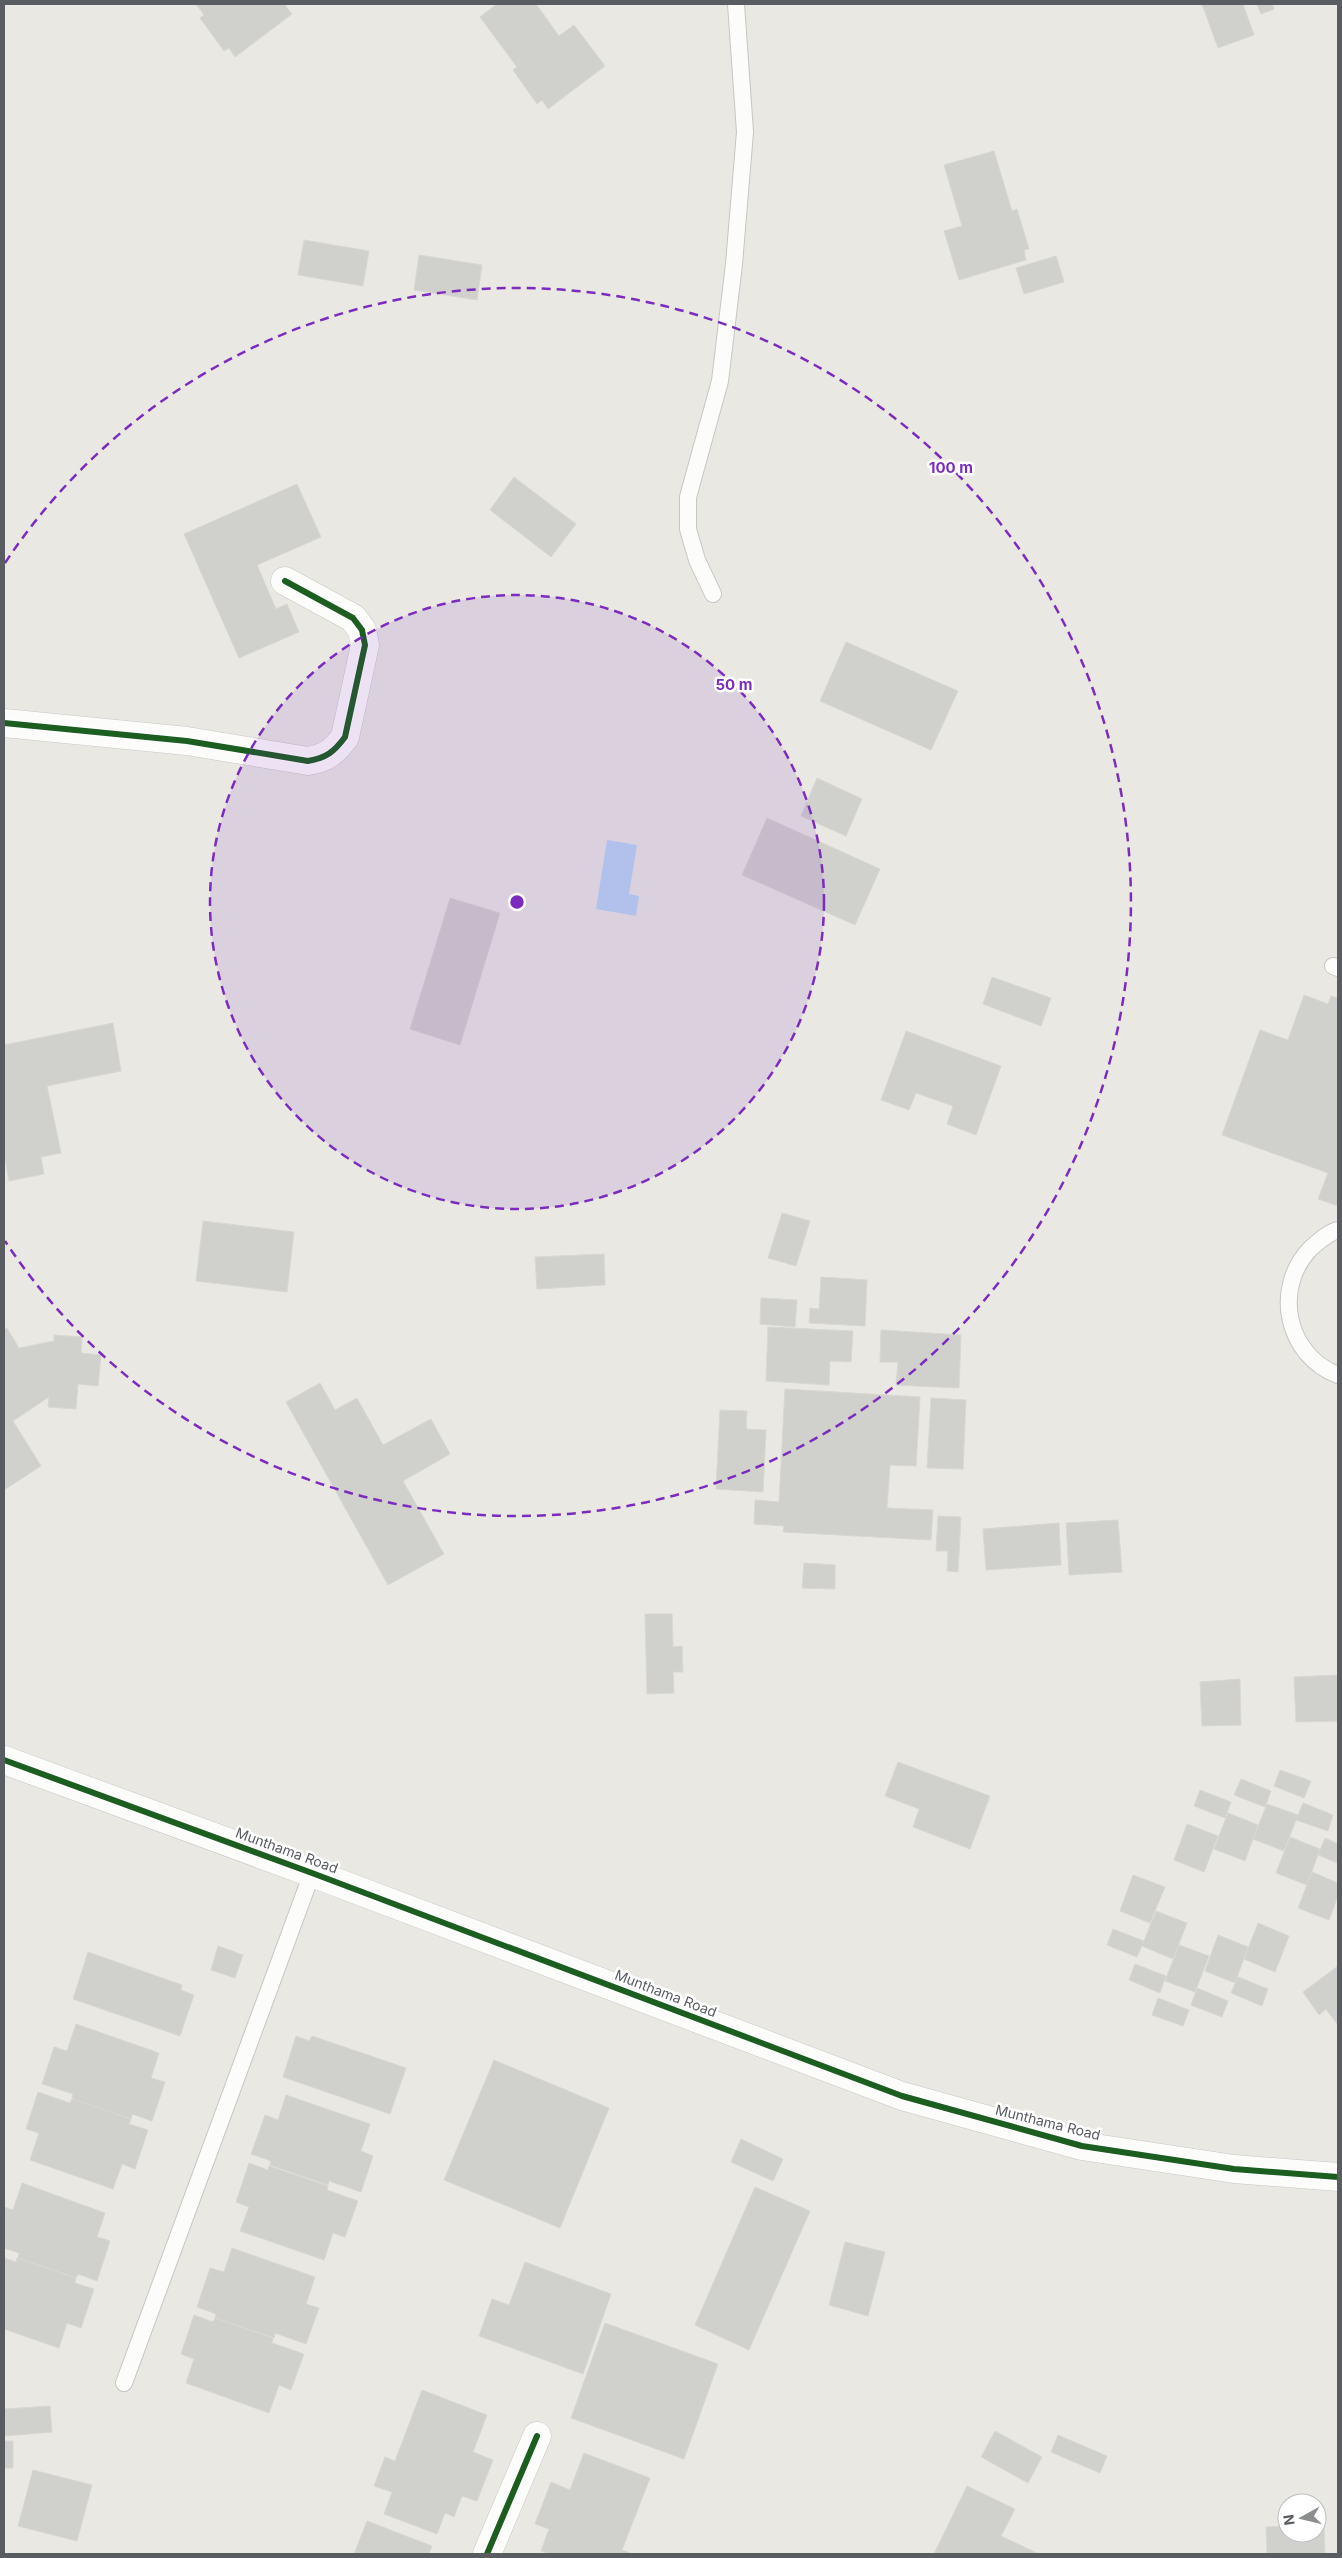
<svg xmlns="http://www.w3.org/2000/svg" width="1342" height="2558" font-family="Inter,sans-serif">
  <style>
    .water { fill: #b9d7f2 }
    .building { fill: #d0d0cd; stroke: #d8d7d2 }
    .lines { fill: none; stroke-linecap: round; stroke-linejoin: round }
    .service-casing { stroke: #c6c6c6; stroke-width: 18 }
    .minor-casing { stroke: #c6c6c6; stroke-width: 29 }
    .service { stroke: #fcfcfb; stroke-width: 16 }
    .minor { stroke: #fcfcfb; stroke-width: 28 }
    .cycleway-casing { stroke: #fff; stroke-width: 9 }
    .cycleway { stroke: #1b5e20; stroke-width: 6 }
    .ring { fill: none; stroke: #7b2cbf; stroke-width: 2.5; stroke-dasharray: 9 6 }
    .labels { text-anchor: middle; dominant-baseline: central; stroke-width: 5; stroke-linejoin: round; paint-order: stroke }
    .street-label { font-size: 14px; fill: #595c61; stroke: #fff }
    .centre { fill: #7b2cbf; stroke: #fff; stroke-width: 2.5 }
    .ring-label { font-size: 15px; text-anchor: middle; font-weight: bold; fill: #7b2cbf; stroke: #fff; stroke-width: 5; stroke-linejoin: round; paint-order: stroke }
  </style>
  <rect width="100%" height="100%" fill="#e9e8e3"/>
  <path class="water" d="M607,840L637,845L629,894L639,896L636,916L596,909Z"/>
  <path class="building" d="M196,4H284L292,14L235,57L229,48L224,51L200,18L204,15Z
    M497,4H536L559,36L574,25L605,66L548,109L542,100L537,104L513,70L517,67L480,17Z
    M1202,4H1243L1254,35L1218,48Z
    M1257,4H1272L1274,9L1261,14Z
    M994,151L1012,211L1017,209L1029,249L1024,250L1026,260L959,280L944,231L962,226L944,165Z
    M304,240L369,251L363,286L298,275Z
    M419,255L482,265L477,300L414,290Z
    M1056,256L1064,282L1024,294L1016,268Z
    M514,477L576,524L551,557L490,510Z
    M297,484L321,537L257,565L276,609L287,604L299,632L239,658L184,534Z
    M846,642L958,691L931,750L820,701Z
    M817,778L862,799L846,836L801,816Z
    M767,818L880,869L855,925L742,875Z
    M450,898L500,913L460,1045L410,1029Z
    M992,977L1051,998L1041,1026L983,1004Z
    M1304,995L1328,1004L1331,996L1338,998V1206L1318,1199L1328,1173L1222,1135L1260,1030L1288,1040Z
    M113,1023L121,1071L47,1086L61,1153L41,1157L44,1174L9,1181L4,1153V1045Z
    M906,1031L1001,1066L976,1135L947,1124L953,1106L916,1093L909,1110L881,1100Z
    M782,1213L810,1221L796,1266L768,1258Z
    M203,1221L294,1232L287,1292L196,1281Z
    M604,1254L605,1285L537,1289L535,1257Z
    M821,1277L867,1280L865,1326L809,1323L810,1308L819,1309Z
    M761,1298L797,1300L795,1327L760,1324Z
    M768,1327L853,1331L851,1362L830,1361L829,1385L766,1381Z
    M7,1328L19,1348L54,1341V1335L82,1337L81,1353L101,1355L98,1386L78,1384L76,1409L48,1407L49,1397L13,1421L41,1466L4,1490V1330Z
    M881,1330L961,1335L959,1388L896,1385L898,1362H880Z
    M320,1383L335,1410L357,1398L383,1445L431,1419L450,1454L403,1481L444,1554L388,1585L286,1402Z
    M785,1389L920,1397L916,1466L890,1465L887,1508L933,1510L931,1540L783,1532L784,1526L754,1524L755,1500L779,1502Z
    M931,1398L966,1400L963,1469L927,1468Z
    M720,1410L747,1411L746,1429L766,1430L763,1492L716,1489Z
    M938,1516L961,1517L958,1572L947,1571L948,1551H936Z
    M1118,1520L1122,1572L1069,1575L1066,1523Z
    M1059,1523L1061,1565L986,1570L983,1529Z
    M804,1563L835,1565V1589L802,1588Z
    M645,1614H672L673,1647L682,1646L683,1672H673L674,1693L647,1694Z
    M1338,1675V1721L1296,1722L1294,1677Z
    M1240,1679L1241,1725L1202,1726L1200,1682Z
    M898,1762L990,1796L970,1849L913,1827L919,1809L885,1796Z
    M1280,1770L1311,1781L1304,1798L1274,1786Z
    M1241,1779L1271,1791L1265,1807L1234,1795Z
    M1200,1790L1231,1802L1225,1818L1194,1806Z
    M1303,1803L1333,1815L1328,1831L1296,1820Z
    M1267,1804L1298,1815L1284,1851L1253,1839Z
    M1228,1813L1258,1825L1245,1861L1214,1849Z
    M1187,1824L1218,1836L1204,1872L1174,1860Z
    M1290,1837L1320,1849L1307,1885L1276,1873Z
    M1325,1838L1338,1844V1863L1318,1855Z
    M1312,1872L1338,1883V1896L1329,1920L1298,1908Z
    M1133,1875L1165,1887L1150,1923L1120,1911Z
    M1156,1911L1187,1923L1173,1959L1142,1946Z
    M1258,1923L1289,1936L1275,1972L1244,1959Z
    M1113,1929L1144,1941L1137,1957L1107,1945Z
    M1218,1935L1248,1947L1235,1983L1205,1971Z
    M1179,1945L1209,1956L1195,1992L1165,1981Z
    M218,1946L243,1955L235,1978L211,1970Z
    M88,1952L182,1985L181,1990L194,1995L180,2036L73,1999Z
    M1135,1964L1166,1976L1160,1993L1129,1980Z
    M1338,1966V2025L1326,2009L1319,2015L1303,1992Z
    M1238,1977L1268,1989L1262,2006L1231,1993Z
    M1197,1988L1228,2001L1222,2017L1191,2005Z
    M1158,1998L1189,2010L1183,2026L1152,2015Z
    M76,2024L159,2053L151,2078L165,2082L152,2121L132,2114L131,2119L72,2099L73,2094L42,2084L54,2047L67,2051Z
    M296,2036L309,2041L312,2036L406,2068L390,2114L283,2077Z
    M494,2060L609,2108L560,2228L444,2180Z
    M38,2092L70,2103L72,2099L131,2119L129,2124L148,2130L135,2169L122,2164L113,2189L30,2160L39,2133L26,2129Z
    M286,2095L370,2124L361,2151L373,2156L361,2192L329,2181L328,2185L270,2165L271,2161L251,2154L265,2115L278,2120Z
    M741,2139L783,2159L773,2181L731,2162Z
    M249,2163L268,2170L269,2166L328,2186L327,2190L358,2201L345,2237L333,2233L324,2260L240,2231L249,2207L236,2202Z
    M22,2183L105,2213L97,2237L110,2241L97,2281L78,2274L76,2278L18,2258L19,2253L4,2248V2207L13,2210Z
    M755,2187L810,2211L749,2350L695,2325Z
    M845,2242L885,2252L868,2316L829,2305Z
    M232,2248L315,2277L306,2304L319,2308L306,2344L275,2333L274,2338L215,2318L216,2314L197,2307L210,2268L224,2272Z
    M4,2258L16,2262L17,2258L76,2278L75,2283L94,2289L81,2328L67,2323L59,2348L4,2329Z
    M525,2262L611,2294L583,2374L479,2336L492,2299L509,2305Z
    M194,2315L213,2322L215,2318L273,2338L272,2343L304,2354L291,2390L279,2385L269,2413L186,2383L194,2359L181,2354Z
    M605,2323L718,2364L684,2459L571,2418Z
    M422,2390L487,2415L473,2452L493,2460L477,2501L462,2496L454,2517L445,2513L437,2534L384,2514L392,2492L374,2486L385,2457L395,2461Z
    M50,2406L52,2432L4,2436V2409Z
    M995,2431L1042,2457L1028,2483L981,2457Z
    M1058,2435L1107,2456L1100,2473L1051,2452Z
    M4,2441H13V2468H4Z
    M584,2453L650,2478L622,2550L633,2554H551L541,2551L549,2529L535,2524L551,2482L570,2490Z
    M33,2470L92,2485L77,2541L18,2526Z
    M967,2486L1015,2509L1001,2536L1039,2554H934Z
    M367,2521L432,2546L429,2554H354Z
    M1317,2525H1324L1325,2554H1267L1266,2527L1287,2526V2533H1317Z"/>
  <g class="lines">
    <g class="service-casing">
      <path id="service" d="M713,594L697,560L688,529V497L720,381L734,264L745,132L736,4
        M1333,966L1338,968
        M1338,1230C1327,1233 1318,1242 1310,1249C1272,1289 1287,1356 1338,1375
        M124,2383L312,1873"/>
    </g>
    <g class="minor-casing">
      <path id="minor" d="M4,723L187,741L308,761C326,758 334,752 345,737L365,645L362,630L353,618L285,581
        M4,1760L312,1873L902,2096L1082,2146L1234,2169L1338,2177
        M487,2554L537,2436"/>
    </g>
    <use href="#service" class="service"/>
    <use href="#minor" class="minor"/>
    <g class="cycleway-casing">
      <path id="cycleway" d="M4,723L187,741L308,761C326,758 334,752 345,737L365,645L362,630L353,618L285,581
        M4,1760L312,1873L902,2096L1082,2146L1234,2169L1338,2177
        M487,2554L537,2436"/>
    </g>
    <use href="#cycleway" class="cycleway"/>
  </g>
  <circle cx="517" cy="902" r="307" fill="#7b2cbf" fill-opacity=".12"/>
  <g class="ring">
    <circle cx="517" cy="902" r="307"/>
    <path d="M5 563A614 614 0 1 1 5 1241"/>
  </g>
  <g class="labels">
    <g class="street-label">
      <text transform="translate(287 1850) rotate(20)">Munthama Road</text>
      <text transform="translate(666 1993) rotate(21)">Munthama Road</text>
      <text transform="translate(1048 2122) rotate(14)">Munthama Road</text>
    </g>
  </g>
  <circle cx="517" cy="902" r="8" class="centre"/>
  <g class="ring-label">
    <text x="951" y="473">100 m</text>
    <text x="734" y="690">50 m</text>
  </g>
  <rect width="1342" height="2558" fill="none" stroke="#595c61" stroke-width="10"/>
  <g transform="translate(1302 2518) rotate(262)"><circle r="24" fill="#ffffff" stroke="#bdbec0"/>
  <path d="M0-4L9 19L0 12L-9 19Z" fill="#8b8d8e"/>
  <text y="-8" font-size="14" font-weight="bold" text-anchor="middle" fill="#595c61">N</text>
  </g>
</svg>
